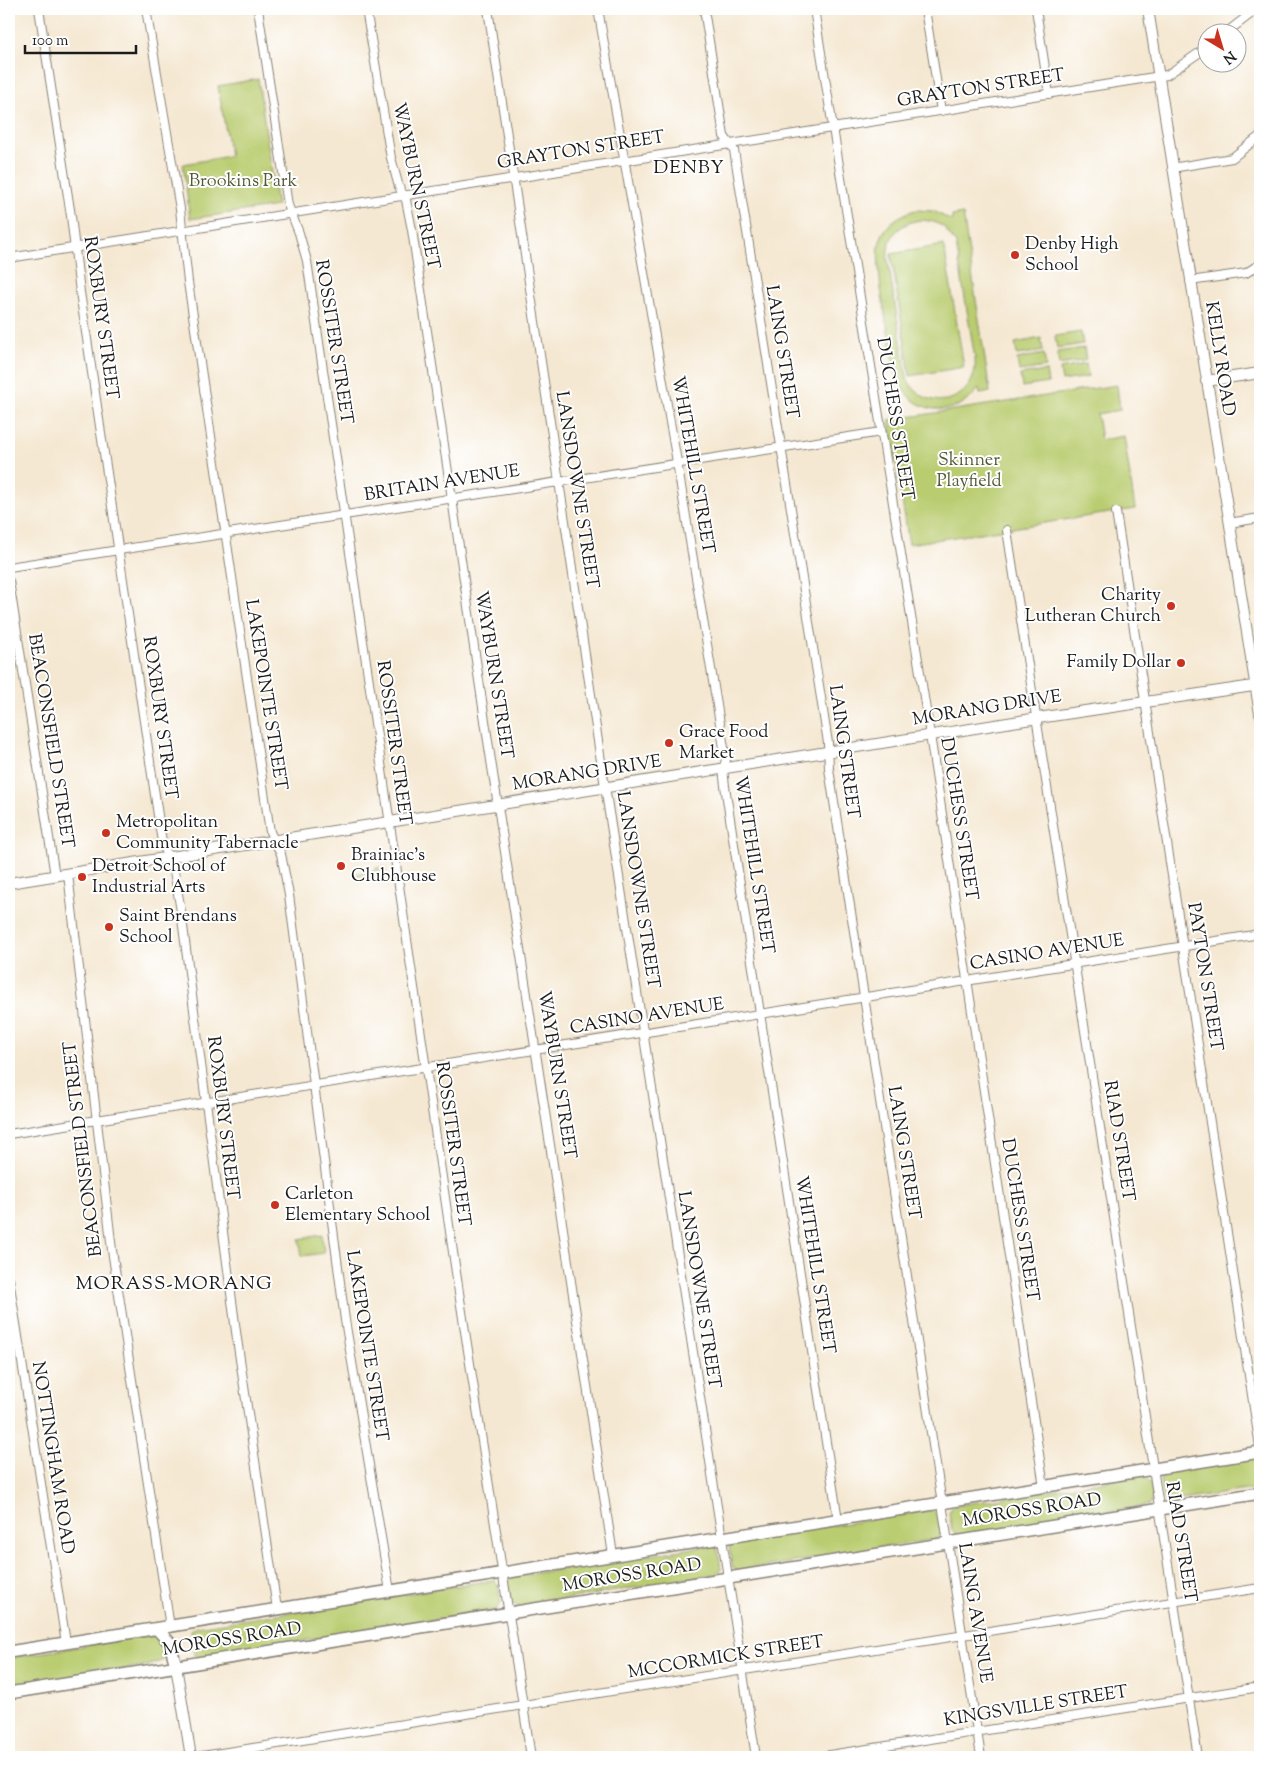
<svg xmlns="http://www.w3.org/2000/svg" width="1269" height="1766" font-family="'Sorts Mill Goudy',serif">
  <style>
    .green { fill: #b9cc6f; stroke: #6a7446; fill-rule: evenodd }
    .lines { fill: none; stroke-linecap: round; stroke-linejoin: round }
    .minor-casing { stroke: #888277; stroke-width: 10 }
    .tertiary-casing { stroke: #888277; stroke-width: 12 }
    .secondary-casing { stroke: #888277; stroke-width: 14 }
    .minor { stroke: #fff; stroke-width: 8 }
    .tertiary { stroke: #fff; stroke-width: 10 }
    .secondary { stroke: #fff; stroke-width: 11 }
    .poi-dot { fill: #c8321e; stroke: #fff; stroke-width: 2 }
    .labels { text-anchor: middle; dominant-baseline: central; stroke-width: 4; stroke-linejoin: round; paint-order: stroke }
    .street-label { font-size: 18px; fill: #1c1c1c; stroke: #fff }
    .park-label { font-size: 18px; fill: #535a39; stroke: #fff }
    .poi-label { font-size: 18px; fill: #1c1c1c; stroke: #fff; text-anchor: start }
    .neighbourhood-label { font-size: 19px; letter-spacing: 1px; fill: #1c1c1c; stroke: #fff }
  </style>
  <rect width="100%" height="100%" fill="#fff"/>
  <filter id="ink" filterUnits="userSpaceOnUse"><feTurbulence type="fractalNoise" baseFrequency=".02" numOctaves="2"/><feDisplacementMap in="SourceGraphic" scale="10" xChannelSelector="R" yChannelSelector="G"/><feConvolveMatrix kernelMatrix="1 2 1 2 8 2 1 2 1" color-interpolation-filters="sRGB"/></filter>
  <filter id="wash" filterUnits="userSpaceOnUse"><feTurbulence type="fractalNoise" baseFrequency=".0096" numOctaves="4" result="noise"/><feDisplacementMap in="SourceGraphic" scale="20" xChannelSelector="R" yChannelSelector="G"/><feGaussianBlur stdDeviation="1.12" result="paint"/><feColorMatrix in="noise" values="0 0 0 0 0 0 0 0 0 0 0 0 0 0 0 0 0 1.4 0 .05"/><feComposite in="paint" operator="in"/></filter>
  <g filter="url(#wash)">
    <rect width="100%" height="100%" fill="#f5e8d2"/>
    <path class="green" d="M258,79L277,206L190,219L183,164L230,156L218,86Z
      M916,210L934,211L952,221V216L963,214L990,392L980,394L979,388C956,422 907,414 896,374C891,345 873,265 880,241C884,225 900,214 916,210ZM923,220L934,222L944,227L956,244L975,359C979,402 925,417 907,378L888,261C885,238 900,221 923,220Z
      M944,245L964,367L910,376L891,254Z
      M1081,332L1083,344L1057,348L1055,336Z
      M1041,338L1043,351L1017,355L1015,343Z
      M1084,348L1086,360L1059,365L1057,352Z
      M1044,354L1046,367L1019,371L1017,359Z
      M1086,364L1088,377L1062,381L1060,369Z
      M1046,371L1048,383L1022,387L1020,375Z
      M1117,385L1120,410L1097,414L1101,440L1124,436L1135,509L909,544L889,420Z
      M385,867L386,875L357,880L356,874L376,871V868Z
      M322,1235L324,1253L302,1256L299,1239Z
      M1260,1457V1488L1167,1502L1163,1498L1160,1479L1163,1473Z
      M1143,1475L1150,1482L1153,1500L1149,1505L958,1536L952,1531L949,1513L953,1506Z
      M932,1510L938,1515L941,1534L937,1539L738,1571L732,1567L729,1546L733,1541Z
      M712,1545L718,1550L721,1569L717,1574L518,1607L511,1602L508,1583L512,1577Z
      M493,1580L498,1585L501,1603L496,1610L201,1657L194,1655L191,1631L197,1627Z
      M144,1636H159C165,1642 168,1652 164,1660L150,1665L9,1688V1658Z"/>
  </g>
  <g filter="url(#ink)">
    <g class="lines">
      <g class="minor-casing">
        <path id="minor" d="M39,9L71,216L80,292L162,842L174,871L181,911L237,1339L277,1609
          M146,9L180,209L188,282L270,832L281,854L289,895L345,1320L390,1591
          M258,9L288,205L299,233L307,261L458,1286L531,1757
          M366,9L391,158L399,187L406,200L412,230L488,741L613,1555
          M488,9L601,761L756,1757
          M598,9L677,462L726,760L723,769L725,786L838,1520
          M704,9L724,136L734,150L821,698L828,743L829,769L981,1757
          M814,9L930,735L1044,1487
          M925,9L941,111
          M1036,9L1049,94
          M1227,32L1257,9
          M1172,168L1232,158L1260,136
          M9,258L1167,75L1206,48
          M1190,281L1246,273L1260,264
          M1116,512L1260,1447
          M1229,523L1260,518
          M1007,530L1198,1757
          M9,567L881,432
          M9,581L55,876
          M68,874L112,1250L170,1627
          M9,1134L1260,934
          M9,1279L66,1643
          M196,1757L1260,1588
          M817,1757L1260,1687"/>
      </g>
      <g class="tertiary-casing">
        <path id="tertiary" d="M1148,9L1260,714
          M1206,381L1260,373
          M9,883L1038,718L1260,685
          M176,1666L191,1757"/>
      </g>
      <g class="secondary-casing">
        <path id="secondary" d="M157,1629L170,1643L176,1666
          M9,1652L1260,1452
          M9,1693L1260,1493"/>
      </g>
      <use href="#minor" class="minor"/>
      <use href="#tertiary" class="tertiary"/>
      <use href="#secondary" class="secondary"/>
    </g>
  </g>
  <g class="poi-dot">
    <circle cx="1015" cy="255" r="5"/>
    <circle cx="1171" cy="606" r="5"/>
    <circle cx="1181" cy="663" r="5"/>
    <circle cx="669" cy="743" r="5"/>
    <circle cx="106" cy="833" r="5"/>
    <circle cx="341" cy="866" r="5"/>
    <circle cx="82" cy="877" r="5"/>
    <circle cx="109" cy="927" r="5"/>
    <circle cx="275" cy="1205" r="5"/>
  </g>
  <g class="labels">
    <g class="street-label">
      <text transform="translate(981 89) rotate(-9)">GRAYTON STREET</text>
      <text transform="translate(581 151) rotate(-9)">GRAYTON STREET</text>
      <text transform="translate(415 186) rotate(78)">WAYBURN STREET</text>
      <text transform="translate(100 318) rotate(82)">ROXBURY STREET</text>
      <text transform="translate(333 342) rotate(81)">ROSSITER STREET</text>
      <text transform="translate(781 352) rotate(81)">LAING STREET</text>
      <text transform="translate(1219 359) rotate(81)">KELLY ROAD</text>
      <text transform="translate(894 419) rotate(81)">DUCHESS STREET</text>
      <text transform="translate(692 465) rotate(80)">WHITEHILL STREET</text>
      <text transform="translate(442 484) rotate(-9)">BRITAIN AVENUE</text>
      <text transform="translate(576 490) rotate(81)">LANSDOWNE STREET</text>
      <text transform="translate(493 675) rotate(81)">WAYBURN STREET</text>
      <text transform="translate(265 695) rotate(81)">LAKEPOINTE STREET</text>
      <text transform="translate(987 709) rotate(-9)">MORANG DRIVE</text>
      <text transform="translate(159 718) rotate(82)">ROXBURY STREET</text>
      <text transform="translate(50 741) rotate(81)">BEACONSFIELD STREET</text>
      <text transform="translate(393 743) rotate(82)">ROSSITER STREET</text>
      <text transform="translate(843 752) rotate(82)">LAING STREET</text>
      <text transform="translate(587 774) rotate(-9)">MORANG DRIVE</text>
      <text transform="translate(958 819) rotate(81)">DUCHESS STREET</text>
      <text transform="translate(753 865) rotate(81)">WHITEHILL STREET</text>
      <text transform="translate(637 890) rotate(81)">LANSDOWNE STREET</text>
      <text transform="translate(1047 953) rotate(-9)">CASINO AVENUE</text>
      <text transform="translate(1204 977) rotate(81)">PAYTON STREET</text>
      <text transform="translate(647 1017) rotate(-9)">CASINO AVENUE</text>
      <text transform="translate(556 1075) rotate(81)">WAYBURN STREET</text>
      <text transform="translate(222 1118) rotate(83)">ROXBURY STREET</text>
      <text transform="translate(1118 1141) rotate(81)">RIAD STREET</text>
      <text transform="translate(452 1144) rotate(82)">ROSSITER STREET</text>
      <text transform="translate(84 1149) rotate(-97)">BEACONSFIELD STREET</text>
      <text transform="translate(903 1153) rotate(81)">LAING STREET</text>
      <text transform="translate(1019 1220) rotate(81)">DUCHESS STREET</text>
      <text transform="translate(814 1265) rotate(81)">WHITEHILL STREET</text>
      <text transform="translate(698 1290) rotate(81)">LANSDOWNE STREET</text>
      <text transform="translate(366 1346) rotate(81)">LAKEPOINTE STREET</text>
      <text transform="translate(52 1458) rotate(81)">NOTTINGHAM ROAD</text>
      <text transform="translate(1032 1511) rotate(-9)">MOROSS ROAD</text>
      <text transform="translate(1180 1542) rotate(81)">RIAD STREET</text>
      <text transform="translate(632 1576) rotate(-9)">MOROSS ROAD</text>
      <text transform="translate(974 1613) rotate(81)">LAING AVENUE</text>
      <text transform="translate(232 1640) rotate(-9)">MOROSS ROAD</text>
      <text transform="translate(726 1658) rotate(-9)">MCCORMICK STREET</text>
      <text transform="translate(1036 1707) rotate(-9)">KINGSVILLE STREET</text>
    </g>
    <g class="park-label">
      <text x="243" y="182">Brookins Park</text>
      <text x="969" y="461">Skinner<tspan x="969" dy="21">Playfield</tspan></text>
    </g>
    <g class="poi-label">
      <text x="1025" y="245">Denby High<tspan x="1025" dy="21">School</tspan></text>
      <text x="1161" y="596" text-anchor="end">Charity<tspan x="1161" dy="21">Lutheran Church</tspan></text>
      <text x="1171" y="663" text-anchor="end">Family Dollar</text>
      <text x="679" y="733">Grace Food<tspan x="679" dy="21">Market</tspan></text>
      <text x="116" y="823">Metropolitan<tspan x="116" dy="21">Community Tabernacle</tspan></text>
      <text x="351" y="856">Brainiac's<tspan x="351" dy="21">Clubhouse</tspan></text>
      <text x="92" y="867">Detroit School of<tspan x="92" dy="21">Industrial Arts</tspan></text>
      <text x="119" y="917">Saint Brendans<tspan x="119" dy="21">School</tspan></text>
      <text x="285" y="1195">Carleton<tspan x="285" dy="21">Elementary School</tspan></text>
    </g>
    <g class="neighbourhood-label">
      <text x="689" y="168">DENBY</text>
      <text x="174" y="1284">MORASS-MORANG</text>
    </g>
  </g>
  <rect width="1269" height="1766" fill="none" stroke="#fff" stroke-width="30"/>
  <g transform="translate(1222 48) rotate(142)"><circle r="24" fill="#ffffff" stroke="#a4a4a4"/>
  <path d="M0-4L9 19L0 12L-9 19Z" fill="#c8321e"/>
  <text y="-8" font-size="14" font-weight="bold" text-anchor="middle" fill="#1c1c1c">N</text>
  </g>
  <path d="M25 45v8h111v-8" fill="none" stroke="#1c1c1c" stroke-width="2.5"/>
  <text x="32" y="45" font-size="15" fill="#1c1c1c" stroke="#ffffff" stroke-width="4" paint-order="stroke">100 m</text>
</svg>
